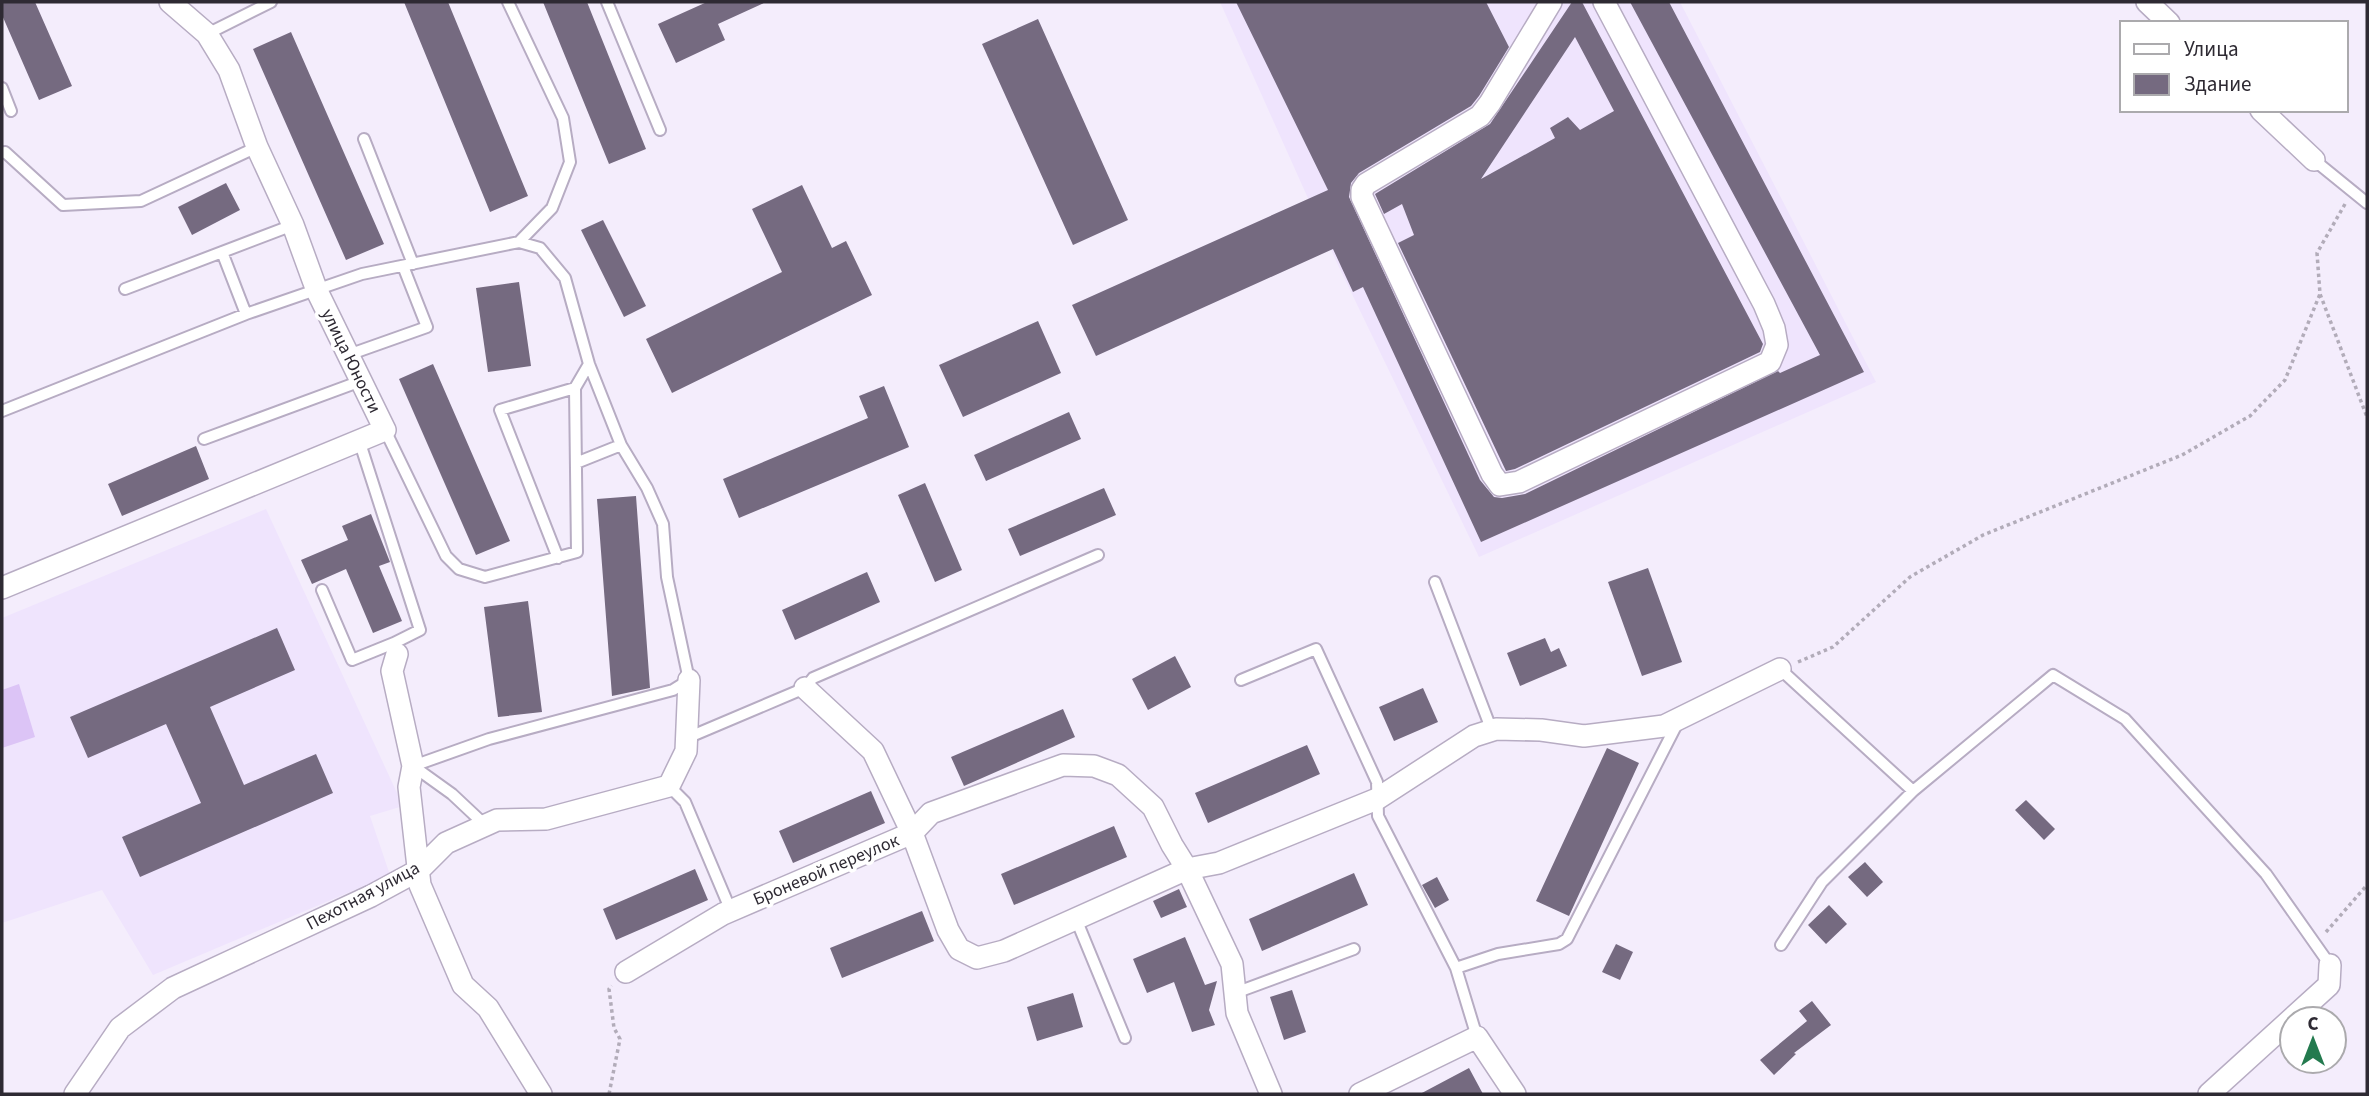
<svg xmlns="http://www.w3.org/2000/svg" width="2369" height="1096" font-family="'Source Sans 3',sans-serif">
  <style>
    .built { fill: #efe4fd }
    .pitch { fill: #dcc4f6 }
    .building { fill: #756a80; fill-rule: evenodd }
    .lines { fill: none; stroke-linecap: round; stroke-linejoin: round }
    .service-casing { stroke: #b7acc3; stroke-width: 14 }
    .minor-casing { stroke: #b7acc3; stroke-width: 24 }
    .path { stroke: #b2acb9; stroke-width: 3.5; stroke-dasharray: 3.5 3.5; stroke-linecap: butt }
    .service { stroke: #fff; stroke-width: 10 }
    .minor { stroke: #fff; stroke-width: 21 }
    .labels { text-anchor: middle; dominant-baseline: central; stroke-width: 7; stroke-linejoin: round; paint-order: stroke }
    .street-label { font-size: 18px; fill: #2e2a33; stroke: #fff }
  </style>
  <rect width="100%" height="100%" fill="#f4edfc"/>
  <path class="built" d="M1220,2H1680L1876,382L1479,557L1337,263Z
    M266,509L403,806L370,816L390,875L153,975L102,890L2,923V618Z"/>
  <path class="pitch" d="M19,684L35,737L2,748V690Z"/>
  <path class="building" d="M2,2H35L72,86L39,100L2,15Z
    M404,2H448L528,196L490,212Z
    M543,2H587L646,149L609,164Z
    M707,2H766L718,24L725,40L676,63L658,24Z
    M1236,2H1486L1509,47L1479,96L1471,106L1359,173L1351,183L1349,197L1480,480L1494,497L1502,498L1525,494L1778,371L1780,373L1820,355L1630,2H1669L1864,372L1481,542L1363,287L1353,292L1333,249L1096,356L1072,305L1328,190Z
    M1572,2H1582L1763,344L1760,352L1515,469L1506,471L1398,243L1414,235L1402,204L1384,214L1375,194L1490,124ZM1575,37L1614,111L1580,130L1568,117L1550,128L1555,138L1481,179Z
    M1038,19L1128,220L1073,245L982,44Z
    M291,32L384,244L346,260L253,49Z
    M226,183L240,210L192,235L178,207Z
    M802,185L832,248L846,241L872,295L672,393L646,339L782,272L752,209Z
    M603,220L646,306L624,317L581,230Z
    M519,282L531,366L488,372L476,288Z
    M1038,321L1061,373L963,417L939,365Z
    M433,364L510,541L476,555L399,379Z
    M884,386L909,447L739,518L723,479L868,418L859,396Z
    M1069,412L1081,439L986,481L974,455Z
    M196,446L209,479L122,516L108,484Z
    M925,483L962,570L935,582L898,495Z
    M1104,488L1116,515L1020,556L1008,529Z
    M636,496L650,688L612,696L597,499Z
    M371,514L390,562L379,566L402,621L373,633L346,569L312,584L301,560L348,540L342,526Z
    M1648,568L1682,662L1642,676L1608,582Z
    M867,572L880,602L795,640L782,610Z
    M528,601L542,712L498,717L484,607Z
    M277,628L295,670L210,707L244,785L316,754L333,793L140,877L122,837L201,803L166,724L88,758L70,717Z
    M1545,638L1551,652L1559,648L1567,666L1520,686L1507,653Z
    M1175,656L1191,687L1148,710L1132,679Z
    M1423,688L1438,722L1394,741L1379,707Z
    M1063,709L1075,737L964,786L951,757Z
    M1307,745L1320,774L1208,823L1195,793Z
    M1607,748L1639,763L1569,916L1536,901Z
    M871,791L885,823L793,863L779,831Z
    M2026,800L2055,829L2044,840L2015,810Z
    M1114,826L1127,857L1014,905L1001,874Z
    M1865,862L1883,882L1867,897L1848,877Z
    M695,869L708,900L616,940L603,909Z
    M1354,873L1368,905L1262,951L1249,919Z
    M1437,877L1449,900L1435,908L1422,885Z
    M1179,889L1187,907L1161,918L1153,901Z
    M1829,905L1847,924L1826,944L1808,925Z
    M922,911L934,941L842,978L830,948Z
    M1185,937L1205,985L1217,981L1209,1010L1215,1025L1192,1032L1174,982L1147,993L1133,959Z
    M1616,944L1633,952L1620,980L1602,972Z
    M1292,990L1306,1032L1284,1040L1270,997Z
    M1073,993L1083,1027L1037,1041L1027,1007Z
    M1812,1001L1831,1025L1794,1053L1796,1054L1774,1075L1760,1060L1807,1021L1799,1011Z
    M1469,1068L1483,1094H1420Z"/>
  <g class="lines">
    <g class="service-casing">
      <path id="service" d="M607,2L660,130
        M207,34L271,2
        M2,88L11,111
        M364,139L413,264
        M2,153L5,152L63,205L141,201L257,147
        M2314,160L2367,203
        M222,252L246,314
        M125,289L293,225
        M348,355L427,327L403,266
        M2,411L246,314L362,274L519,242L552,208L570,162L563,118L508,2
        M385,430L446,556L459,569L485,577L577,552L575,388L589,364
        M204,439L361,381
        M359,440L420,630L394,643L397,654
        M576,463L621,445
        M558,558L500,410L575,388
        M1435,582L1492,731
        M322,590L352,660L394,643
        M1780,669L1913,791
        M1241,680L1316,649L1377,782L1378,816L1456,968
        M687,738L805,688L813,678L1098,555
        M413,766L489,739L673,690L689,680L667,577L663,524L647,488L621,445L589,364L565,278L540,248L519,242
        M413,766L452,794L485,825
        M669,786L685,802L731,911
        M1076,919L1125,1038
        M1781,945L1822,882L1913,791L2053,675L2125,719L2266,874L2330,965
        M1235,993L1354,949
        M1477,1037L1456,968L1498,954L1559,944L1567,939L1678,722"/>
    </g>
    <g class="minor-casing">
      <path id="minor" d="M1551,2L1490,103L1480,116L1366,184L1362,190V197L1492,474L1500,485L1519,482L1770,362L1777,345L1774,328L1764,304L1604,2
        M2147,2L2169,23
        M2261,110L2314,160
        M2,588L385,430L317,291L293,225L257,147L229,70L207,34L170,2
        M397,654L392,671L413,766L409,787L420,885L463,985L488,1008L541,1094
        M805,688L873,751L912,833L948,930L959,949L977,958L1004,951L1187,869L1219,863L1377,799L1474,736L1496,729L1541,730L1584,736L1664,726L1780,669
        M626,972L723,914L912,833L931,813L1063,765L1094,766L1118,775L1153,807L1172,845L1187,869L1232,964L1237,1013L1271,1094
        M75,1094L120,1028L173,988L371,896L419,870L446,843L497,820L546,819L669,786L686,751L689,680
        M1360,1094L1477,1037L1515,1094
        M2209,1094L2329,985L2330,965"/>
    </g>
    <path class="path" d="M2345,204L2317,253L2320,294L2367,417
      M1798,662L1833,647L1910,577L1983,535L2182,455L2250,416L2285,380L2320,294
      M2326,932L2367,885
      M609,1094L620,1039L614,1028L609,989L612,986"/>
    <use href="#service" class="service"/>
    <use href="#minor" class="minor"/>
  </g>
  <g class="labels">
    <g class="street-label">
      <text transform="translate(351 361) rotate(64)">улица Юности</text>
      <text transform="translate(826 870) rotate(-23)">Броневой переулок</text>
      <text transform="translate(363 896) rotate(-28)">Пехотная улица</text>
    </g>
  </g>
  <rect width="2369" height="1096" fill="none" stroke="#2e2a33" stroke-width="7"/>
  <rect x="2120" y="21" width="228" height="91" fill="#ffffff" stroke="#abaaad" stroke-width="2"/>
  <rect x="2134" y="44" width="35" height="10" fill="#ffffff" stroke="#abaaad" stroke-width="2"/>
  <text x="2184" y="56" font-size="21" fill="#2e2a33">Улица</text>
  <rect x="2134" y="74" width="35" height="21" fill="#756a80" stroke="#abaaad" stroke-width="2"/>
  <text x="2184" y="91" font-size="21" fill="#2e2a33">Здание</text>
  <g transform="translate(2313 1040)"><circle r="33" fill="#ffffff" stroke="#abaaad" stroke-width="2"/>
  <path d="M0-5L12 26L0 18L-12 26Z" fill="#237a4e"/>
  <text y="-10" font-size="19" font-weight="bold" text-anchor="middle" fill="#2e2a33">С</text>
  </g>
</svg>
